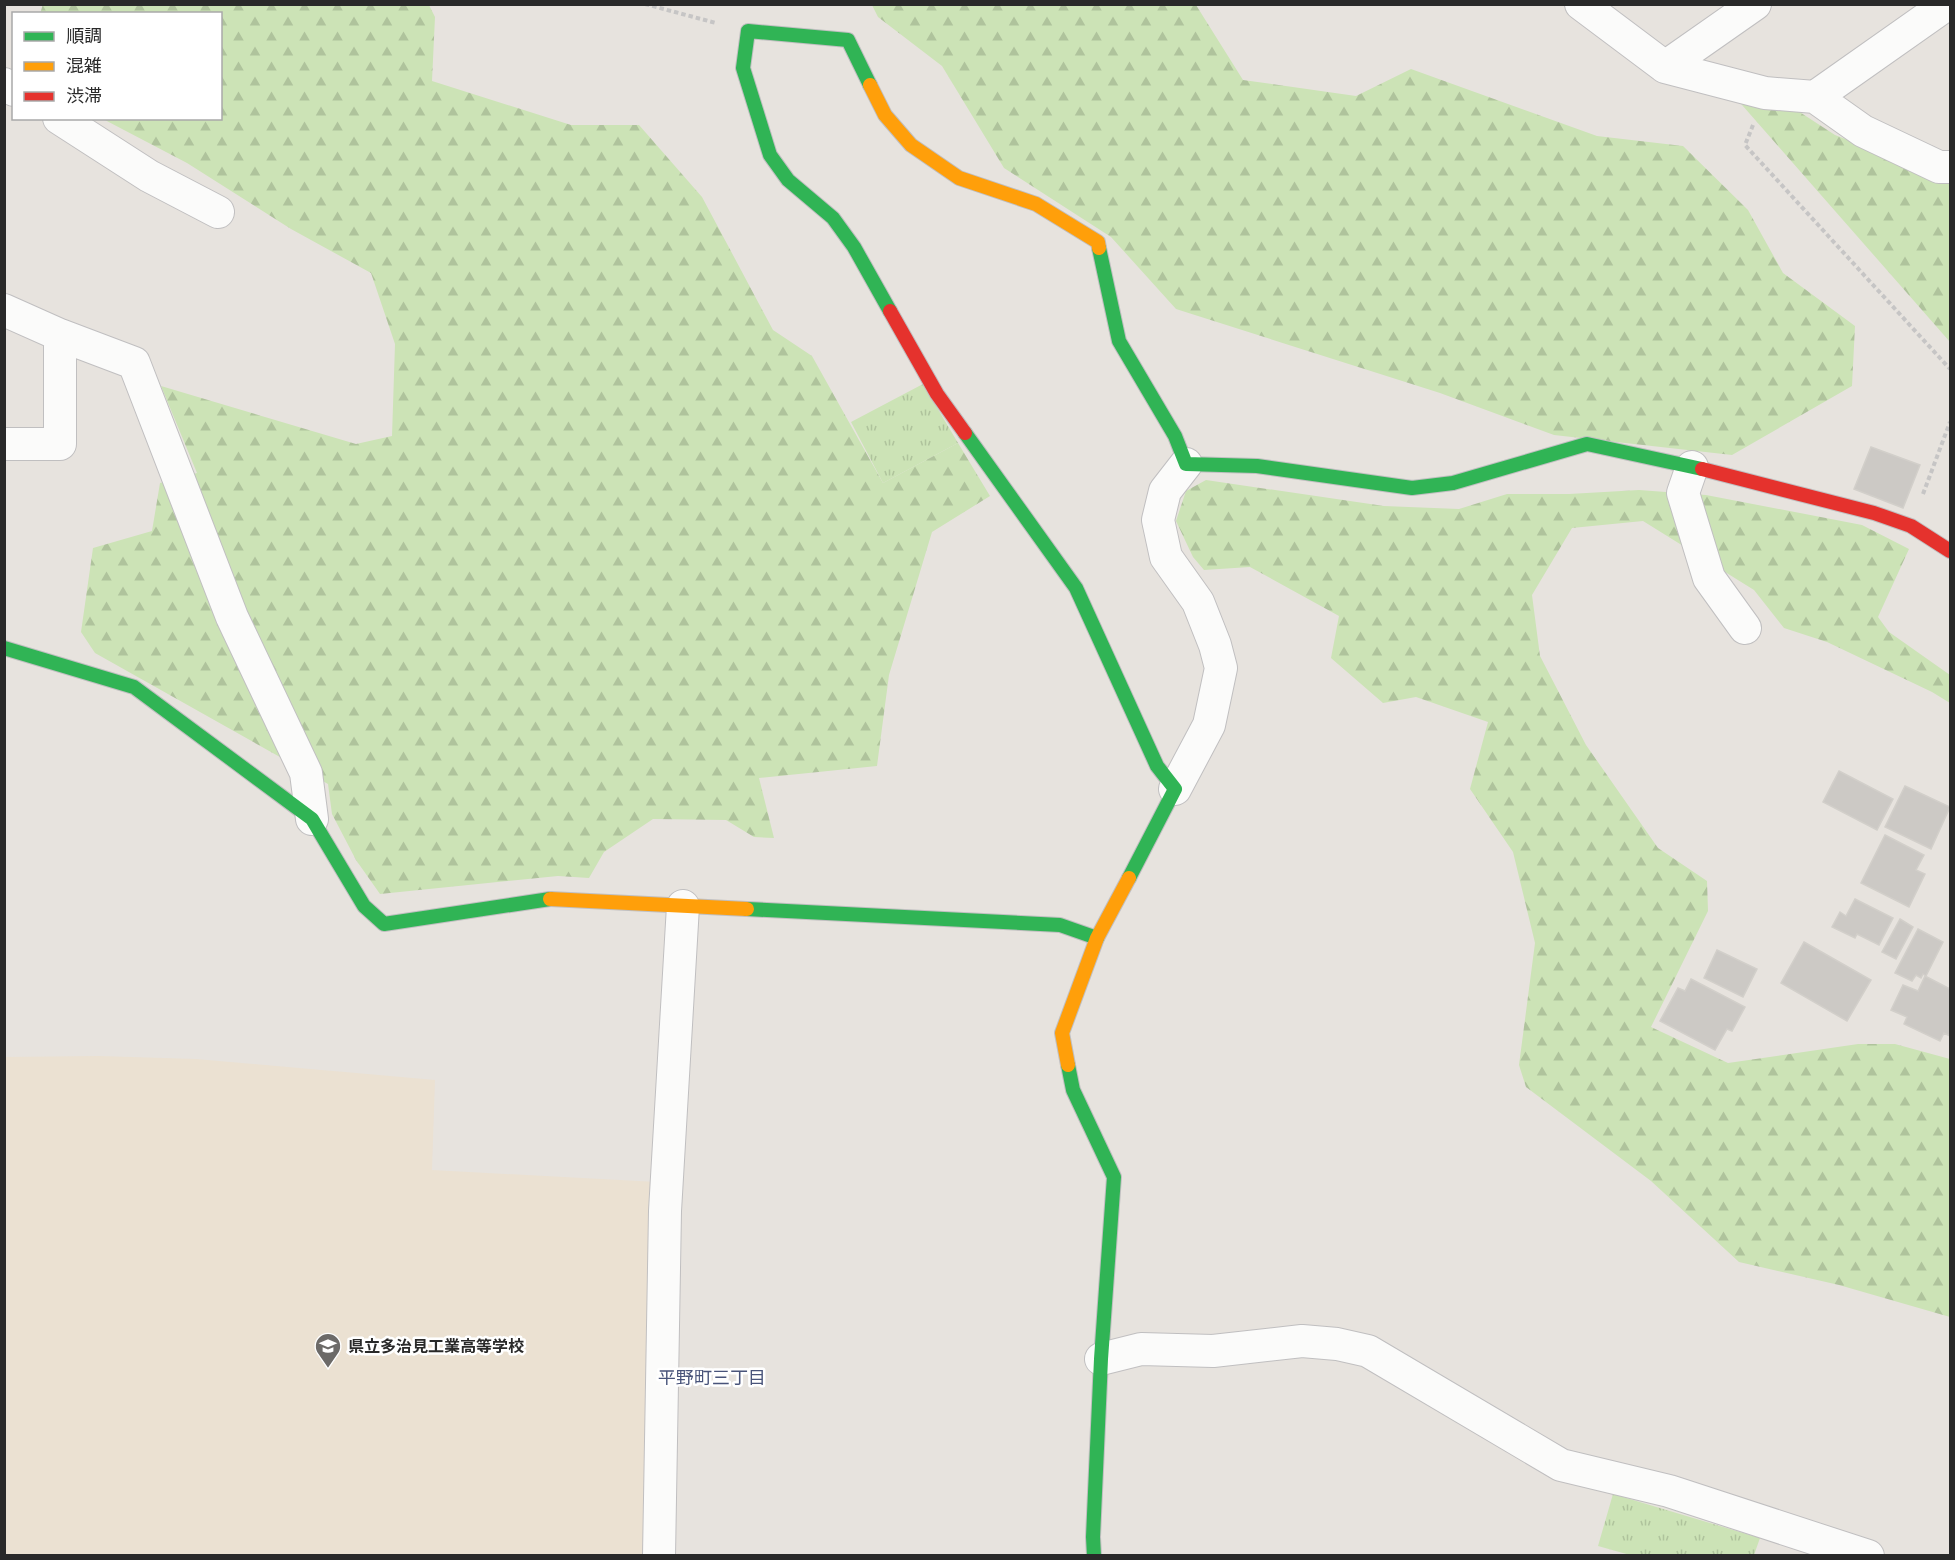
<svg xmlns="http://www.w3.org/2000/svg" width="1955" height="1560" font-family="Ubuntu,'Noto Sans JP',sans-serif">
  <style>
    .education { fill: #ebe1d2 }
    .grass { fill: url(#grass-tufts) }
    .forest { fill: url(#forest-firs) }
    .building { fill: #ccc9c5; stroke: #d2cfca; stroke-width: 1.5 }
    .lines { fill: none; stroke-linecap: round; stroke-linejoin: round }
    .street-casing { stroke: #c0bfc0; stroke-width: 34 }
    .fast-casing { stroke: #c0bfc0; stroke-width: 16 }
    .slow-casing { stroke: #c0bfc0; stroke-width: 16 }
    .jam-casing { stroke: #c0bfc0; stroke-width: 16 }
    .path { stroke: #c6c5c5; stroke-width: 4; stroke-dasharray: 4.5 3; stroke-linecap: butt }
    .street { stroke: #fbfbfa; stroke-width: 32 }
    .fast { stroke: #30b455; stroke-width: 14 }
    .slow { stroke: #ff9f0a; stroke-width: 14 }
    .jam { stroke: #e5322d; stroke-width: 14 }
    .labels { text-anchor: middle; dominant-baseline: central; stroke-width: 5; stroke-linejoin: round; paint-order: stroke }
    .poi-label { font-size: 16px; font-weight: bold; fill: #292929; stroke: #fff; text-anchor: start }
    .neighbourhood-label { font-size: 18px; fill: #49547a; stroke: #fff }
  </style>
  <defs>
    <pattern id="grass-tufts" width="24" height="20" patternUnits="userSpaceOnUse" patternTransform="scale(1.5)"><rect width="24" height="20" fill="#cce3b6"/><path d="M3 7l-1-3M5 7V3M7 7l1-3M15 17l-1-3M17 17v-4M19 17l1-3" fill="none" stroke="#afc39c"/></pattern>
    <pattern id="forest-firs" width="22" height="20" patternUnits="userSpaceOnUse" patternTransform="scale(1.5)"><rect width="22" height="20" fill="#cce3b6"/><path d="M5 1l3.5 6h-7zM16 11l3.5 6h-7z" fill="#afc39c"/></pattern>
  </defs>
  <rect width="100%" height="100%" fill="#e7e3de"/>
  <path class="education" d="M99,1056L196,1059L435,1080L432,1170L657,1182L646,1555H5L4,1057Z"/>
  <path class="grass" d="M923,384L958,443L883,483L851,422Z
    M1613,1494L1760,1538L1754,1555H1630L1598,1546Z"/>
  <path class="forest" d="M43,4L429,5L435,17L432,81L571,125H639L702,197L773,330L812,356L883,483L958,443L990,496L932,532L889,675L877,766L759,778L774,838L754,837L726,820L653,819L604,852L589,878L558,876L380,894L356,860L332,814L328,784L95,653L81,632L93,548L152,531L160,483L197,473L161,386L356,444L392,436L395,344L371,273L291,229L187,163L103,119L220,118V14H40Z
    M872,5H1196L1243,80L1356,96L1411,69L1597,136L1683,146L1748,210L1783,273L1855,326L1852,386L1732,455L1554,435L1440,393L1176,309L1111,237L1004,168L942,66L878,17Z
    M1735,97L1795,109L1835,135L1923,169L1950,177V342Z
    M1206,480L1384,506L1459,509L1507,494H1569L1639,490L1706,495L1862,525L1909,549L1878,617L1889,632L1950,675V703L1932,692L1827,642L1784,628L1754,590L1643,521L1572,528L1532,595L1540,656L1586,745L1658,848L1707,881L1708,911L1651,1027L1728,1063L1858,1044H1895L1950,1059V1317L1839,1285L1739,1262L1651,1181L1526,1087L1519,1065L1535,943L1513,852L1470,789L1488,722L1416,697L1383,703L1331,658L1339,616L1250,567L1204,570L1193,557L1176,521L1186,491Z"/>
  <path class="building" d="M1871,447L1920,465L1903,508L1854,489Z
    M1839,771L1893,799L1877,830L1823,802Z
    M1905,786L1950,807L1931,849L1885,827Z
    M1885,835L1924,855L1916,870L1925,874L1909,907L1861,883Z
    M1855,899L1893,918L1879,945L1857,934L1855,938L1832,927L1840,912L1846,916Z
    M1900,919L1913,927L1896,959L1882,952Z
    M1918,929L1943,942L1926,976L1923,974L1921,978L1916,975L1912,981L1895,973Z
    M1804,942L1871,980L1847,1021L1781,983Z
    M1717,950L1757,969L1743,997L1704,978Z
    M1925,976L1950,989V1036L1944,1033L1940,1041L1904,1024L1907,1017L1891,1010L1903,985L1918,991Z
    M1691,979L1745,1007L1732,1031L1727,1029L1715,1050L1660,1021L1678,988L1685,991Z"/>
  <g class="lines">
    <g class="street-casing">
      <path id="street" d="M1581,4L1665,67L1765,93L1815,97L1863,131L1939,167H1950
        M1665,67L1755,4
        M4,84L14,90
        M1815,97L1947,4
        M59,118L149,176L218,212
        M4,310L60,335L134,363L232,617L306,773L312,819
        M4,444H60V335
        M1692,467L1683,493L1709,578L1745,628
        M1175,789L1209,725L1221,668L1215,645L1198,602L1166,557L1158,520L1165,491L1186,464
        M1101,1359L1141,1349L1213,1351L1302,1341L1337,1344L1368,1351L1561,1465L1669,1491L1868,1556
        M659,1556L665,1211L683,906"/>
    </g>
    <g class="fast-casing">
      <path id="fast" d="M870,85L848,40L748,31L743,68L770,155L788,180L833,218L854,247L890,311
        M1099,248L1119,341L1175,436L1186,464L1257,466L1412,488L1453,483L1587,444L1702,469
        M965,433L1076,588L1157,766L1175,789L1129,878
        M4,648L134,687L312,819L364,906L384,924L550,899
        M747,909L1060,925L1097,938
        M1068,1065L1073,1090L1114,1177L1101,1359L1093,1537L1094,1556"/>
    </g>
    <g class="slow-casing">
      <path id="slow" d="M870,85L885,115L911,145L959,178L1036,204L1098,242L1099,248
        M550,899L747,909
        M1068,1065L1062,1033L1097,938L1129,878"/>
    </g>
    <g class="jam-casing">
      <path id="jam" d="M890,311L937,394L965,433
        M1702,469L1874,513L1911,526L1950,551"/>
    </g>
    <path class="path" d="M645,4L716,23
      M1753,125L1745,145L1950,369
      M1923,494L1950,422"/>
    <use href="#street" class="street"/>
    <use href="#fast" class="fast"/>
    <use href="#slow" class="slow"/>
    <use href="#jam" class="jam"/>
  </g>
  <defs>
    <g id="school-pin" transform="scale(1.35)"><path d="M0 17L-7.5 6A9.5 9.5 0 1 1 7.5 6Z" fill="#6c6a68" stroke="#fff"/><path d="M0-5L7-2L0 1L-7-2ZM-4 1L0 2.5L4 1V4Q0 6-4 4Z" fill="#fff"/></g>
  </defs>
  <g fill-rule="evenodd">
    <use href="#school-pin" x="328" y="1346"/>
  </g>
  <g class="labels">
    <g class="poi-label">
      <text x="348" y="1346">県立多治見工業高等学校</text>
    </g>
    <g class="neighbourhood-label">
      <text x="712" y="1377">平野町三丁目</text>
    </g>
  </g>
  <rect width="1955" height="1560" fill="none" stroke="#292929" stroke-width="12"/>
  <rect x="12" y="12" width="210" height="108" fill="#ffffff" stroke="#a9a9a9" stroke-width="1.5"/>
  <rect x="24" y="32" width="30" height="9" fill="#30b455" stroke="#a9a9a9" stroke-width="1.5"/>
  <text x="66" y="42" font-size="18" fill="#292929">順調</text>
  <rect x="24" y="62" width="30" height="9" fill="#ff9f0a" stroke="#a9a9a9" stroke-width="1.5"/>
  <text x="66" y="72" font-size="18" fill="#292929">混雑</text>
  <rect x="24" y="92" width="30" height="9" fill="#e5322d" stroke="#a9a9a9" stroke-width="1.5"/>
  <text x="66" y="102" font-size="18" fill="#292929">渋滞</text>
</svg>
